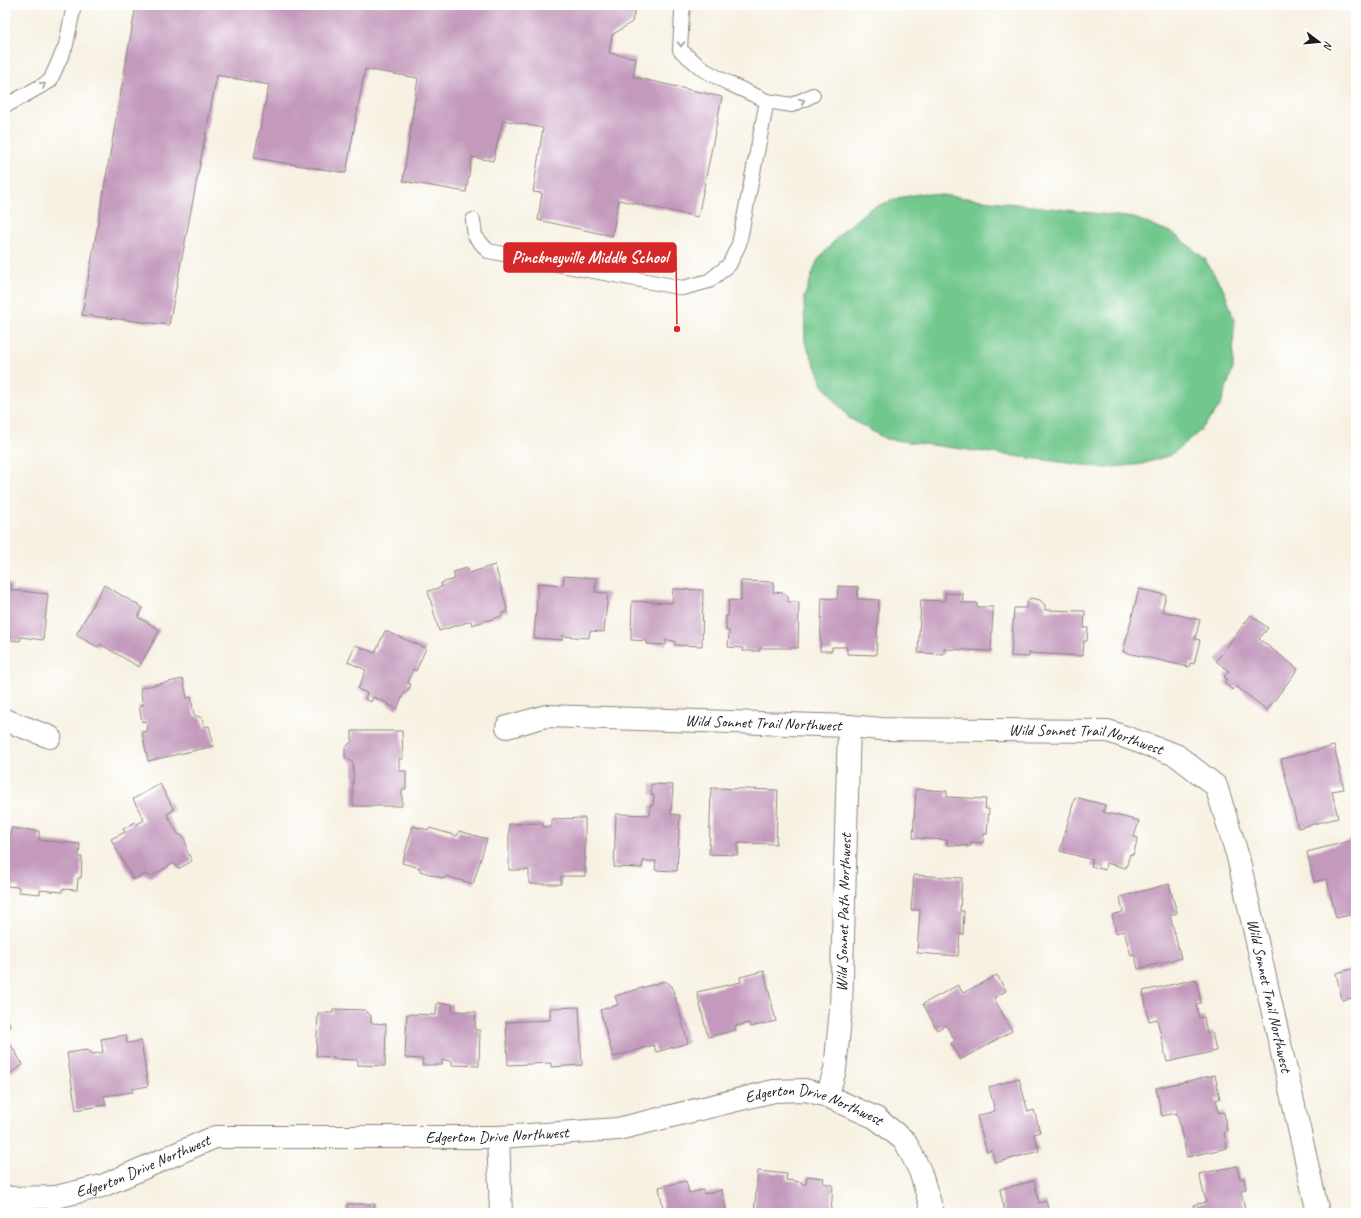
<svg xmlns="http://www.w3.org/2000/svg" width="1361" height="1218" font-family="Caveat,sans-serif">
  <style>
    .green { fill: #71c78c; stroke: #467254 }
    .building { fill: #c399bc }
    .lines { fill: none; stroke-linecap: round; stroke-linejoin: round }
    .service-casing { stroke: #8a867f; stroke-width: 16 }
    .minor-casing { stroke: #8a867f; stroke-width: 24 }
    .service { stroke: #fff; stroke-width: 14 }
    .minor { stroke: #fff; stroke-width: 22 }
    .oneway { stroke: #999 }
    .labels { text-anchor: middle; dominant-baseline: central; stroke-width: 4; stroke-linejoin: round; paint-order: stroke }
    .street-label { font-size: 16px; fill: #1c1c1c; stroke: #fff }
    .leader { fill: none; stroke: #d62828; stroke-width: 1.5 }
    .callout-dot { fill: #d62828; stroke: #fff; stroke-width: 1.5 }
    .callout { fill: #d62828; stroke: #d62828; stroke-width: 1.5 }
    .callout-label { font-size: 17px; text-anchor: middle; font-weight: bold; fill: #fff }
  </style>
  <rect width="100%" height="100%" fill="#fff"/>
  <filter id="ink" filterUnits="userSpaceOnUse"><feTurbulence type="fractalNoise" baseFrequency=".025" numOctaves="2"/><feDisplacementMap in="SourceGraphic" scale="8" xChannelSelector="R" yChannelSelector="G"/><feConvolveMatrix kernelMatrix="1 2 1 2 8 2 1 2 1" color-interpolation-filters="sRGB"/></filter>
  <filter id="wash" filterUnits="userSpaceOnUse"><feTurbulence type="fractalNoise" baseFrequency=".012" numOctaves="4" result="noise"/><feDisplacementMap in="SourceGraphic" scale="16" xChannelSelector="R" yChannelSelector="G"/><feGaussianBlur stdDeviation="0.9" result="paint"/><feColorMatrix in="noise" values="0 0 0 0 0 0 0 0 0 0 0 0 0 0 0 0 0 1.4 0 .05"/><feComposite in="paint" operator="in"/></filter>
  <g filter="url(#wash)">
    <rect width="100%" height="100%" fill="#f7f1e2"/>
    <path class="green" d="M924,193L1134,218L1173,233L1204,258L1225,292L1234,320L1233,369L1220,406L1200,431L1171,455L1142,464L1105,468L886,439L849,418L823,385L805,342L804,298L817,261L841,233L869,209L898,198Z"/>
    <g id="blocks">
      <path class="building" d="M136,5H636L632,22L612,35L609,53L636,58L633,77L722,97L698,217L619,200L612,236L538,220L542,193L533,192L543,128L503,120L493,161L472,157L466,192L403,181L418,78L365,69L346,173L254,158L269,85L217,75L169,325L82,315Z
        M495,565L508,612L502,613V616L472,625L471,621L439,631L428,591L442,587L441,583L455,579L453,572L467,568L469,573Z
        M564,576L597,578L595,592L608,593L604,632L590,631L589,638L562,636V640L534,638L538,583L563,585Z
        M5,580L12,586L11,590L48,594L43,640L21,637L20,641L10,640L11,637L5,636Z
        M741,581L774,582L773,592L784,593L788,597V602H799L798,648H760V651H743V648L728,647L729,631H726V616H728L729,600L741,601Z
        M104,585L143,608L138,617L160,630L139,667L100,644L98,647L76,635Z
        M838,586L858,587L857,599L879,600L876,655L847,654V647H832V651H820L822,598L837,599Z
        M673,589L703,590L702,646L675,645V641L666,640V645L647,644V641L631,640L632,601L672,603Z
        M1139,589L1166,595L1162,611L1200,620L1195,639L1200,640L1194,664L1190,663L1189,667L1123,652Z
        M945,593L963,594L962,603H977V607H993L991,651L944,649V654L918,653L921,600L945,601Z
        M1030,598L1040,600L1045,605V610L1085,611L1084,628H1088L1087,641H1084L1083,656L1029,653V657L1011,656L1014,608H1026V604Z
        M1251,615L1268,628L1259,639L1298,669L1267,710L1236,686L1233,690L1224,683L1227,679L1224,677L1229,671L1216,661Z
        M385,631L426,648L416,671L413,669L408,683L411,684L407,692L405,691L397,709L389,705L387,703L373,697L371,702L365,699L367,693L358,689L366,670L348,662L355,645L375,653Z
        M183,679L187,698L191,697L194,715L202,718L204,727L209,726L214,746L148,761L142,732L148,731L146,721L142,722L139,706L143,705L140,688Z
        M352,731H402L403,759H399V771H406V789H402V806H353V763L345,757V748L352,741Z
        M1334,746L1344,789L1332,791L1338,818L1298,828L1281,759Z
        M160,784L174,810L167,814L178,834L183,836L186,843V849L192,861L178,869L174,863L150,877L145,874L133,880L111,839L125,832L123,829L135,822L136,825L144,820L133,799Z
        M651,784L673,785L671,814L680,815L677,871L655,870L656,861H643L642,868L614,867L616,814L650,815V805H653L654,795H651Z
        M711,788L778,790L776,844L738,843V855L709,854Z
        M916,789L947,791V797L986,799L985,809H989L987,834H984L983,843L971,842V846L947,845V840L913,838Z
        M1075,797L1105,805L1103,812L1139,821L1134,837L1138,838L1133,855L1130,854L1126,868L1106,863L1105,870L1091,866L1093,860L1060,851Z
        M585,818V876H561V884H529V870H509V824L543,823V827H552V819Z
        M413,826L429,830L430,828L457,836L459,831L487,839L473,884L446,876L445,879L420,871V868L402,863Z
        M11,828L39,831V840L80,844L79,857H82L81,878H78L77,890L62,889V892L40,890V894L19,892V887L6,886Z
        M1352,837H1356V916L1350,915L1336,918L1327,879L1314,882L1307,852L1350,841Z
        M914,875L962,878L960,911H964L963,935L960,934L958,956L917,953L920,910H911Z
        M1169,884L1177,913L1170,915L1181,958L1138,969L1135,955L1131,956L1124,931L1116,933L1112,915L1123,912L1120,897Z
        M1356,968V997L1342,1000L1336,973Z
        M764,971L776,1021L750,1027L749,1023L735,1026L736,1030L708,1037L697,992L741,982L740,977Z
        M997,975L1006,991L994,998L1012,1031L960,1060L951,1043L955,1041L946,1025L937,1030L923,1004L958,985L963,993Z
        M1196,979L1201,1003L1196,1004L1199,1018L1204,1017L1207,1033L1212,1032L1216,1051L1167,1062L1157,1019L1149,1021L1143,991Z
        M665,981L672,986L688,1043L656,1052L654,1045L613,1057L600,1010L618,1005L615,996Z
        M437,1003L452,1004V1011L476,1012L475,1030H480L479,1066L452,1065V1061L442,1060V1065H422L423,1059L405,1058L407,1014L436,1015Z
        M579,1007L582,1065L551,1067V1063L508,1065L506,1022L550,1020V1008Z
        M333,1009L365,1010L371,1016V1023L386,1024L385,1066L358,1065V1060L333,1059V1057L316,1056L318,1013H333Z
        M5,1016L10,1024L8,1032L5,1034Z
        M5,1035L23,1065L5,1076Z
        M126,1035L127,1043L141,1041L148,1086L132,1089L133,1092L104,1096L106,1105L76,1110L67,1053L87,1050L94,1054L103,1052L101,1039Z
        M1215,1075L1220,1099H1216L1219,1113L1224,1112L1227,1131L1224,1133L1227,1148L1187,1157L1177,1113L1162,1116L1156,1088Z
        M1019,1078L1028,1112L1034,1110L1040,1132L1034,1134L1039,1151L995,1163L992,1150L987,1152L977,1116L995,1111L989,1087Z
        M1237,1166L1240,1179L1244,1178L1246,1189L1241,1191L1246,1213H1195L1193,1205L1206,1202L1199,1174Z
        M758,1171L787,1174L786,1180L802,1182L801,1184H806L807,1176L824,1178L823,1183L833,1185L831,1213H754Z
        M686,1181L689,1193L703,1190L704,1194L722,1190L727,1213H664L659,1187Z
        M1034,1181L1039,1203L1046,1201L1049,1213H1005L1000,1189Z
        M347,1204H375L374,1213H347Z"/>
    </g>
  </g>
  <g filter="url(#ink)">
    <use href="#blocks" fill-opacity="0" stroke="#8a867f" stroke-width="1"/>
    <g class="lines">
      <g class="service-casing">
        <path id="service" d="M684,5L682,13L680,50L704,70L730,84L767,101L792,105L813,95
          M5,104H9L50,81L66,45L74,5
          M473,220L475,236L488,251L683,288L709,281L729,265L739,244L767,101"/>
      </g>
      <g class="minor-casing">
        <g id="minor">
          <path d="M5,720L50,737"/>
          <path id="s1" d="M507,727L546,716L849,726L881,729L1108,731L1176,755L1216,786L1238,857L1318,1213"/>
          <path id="s2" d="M827,1096L835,1070L841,1009L849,726"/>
          <path d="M498,1137L501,1213"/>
          <path id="s3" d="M5,1196L9,1198L56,1197L102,1186L215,1137H498L618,1129L774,1091L805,1090L827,1096L876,1118L905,1141L920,1171L933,1213"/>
        </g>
      </g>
      <use href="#service" class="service"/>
      <use href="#minor" class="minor"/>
    </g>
    <defs><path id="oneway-chevron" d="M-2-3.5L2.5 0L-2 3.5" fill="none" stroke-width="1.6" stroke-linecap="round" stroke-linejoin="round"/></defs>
    <g class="oneway">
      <use href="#oneway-chevron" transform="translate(681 44) rotate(90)"/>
      <use href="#oneway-chevron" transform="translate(43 85) rotate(-29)"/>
      <use href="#oneway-chevron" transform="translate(802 101) rotate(-25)"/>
    </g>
  </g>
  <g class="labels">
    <g class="street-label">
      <text stroke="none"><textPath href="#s1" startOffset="258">Wild Sonnet Trail Northwest</textPath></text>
      <text stroke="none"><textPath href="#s1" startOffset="582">Wild Sonnet Trail Northwest</textPath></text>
      <text stroke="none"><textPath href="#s2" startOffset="185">Wild Sonnet Path Northwest</textPath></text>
      <text stroke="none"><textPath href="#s1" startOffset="942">Wild Sonnet Trail Northwest</textPath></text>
      <text stroke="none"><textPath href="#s3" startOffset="828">Edgerton Drive Northwest</textPath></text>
      <text stroke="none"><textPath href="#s3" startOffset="504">Edgerton Drive Northwest</textPath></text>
      <text stroke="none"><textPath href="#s3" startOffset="144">Edgerton Drive Northwest</textPath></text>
    </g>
  </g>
  <path class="leader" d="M677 329L676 257"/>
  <circle class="callout-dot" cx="677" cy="329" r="4"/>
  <rect class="callout" x="504" y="243" width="172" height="29" rx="4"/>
  <g class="callout-label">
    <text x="590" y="263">Pinckneyville Middle School</text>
  </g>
  <rect width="1361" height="1218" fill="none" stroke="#fff" stroke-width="20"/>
  <g transform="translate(1319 42) rotate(106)" stroke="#ffffff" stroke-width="3" paint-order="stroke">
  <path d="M0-3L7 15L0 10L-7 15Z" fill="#1c1c1c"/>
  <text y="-6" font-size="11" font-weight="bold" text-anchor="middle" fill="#1c1c1c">N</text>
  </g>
</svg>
